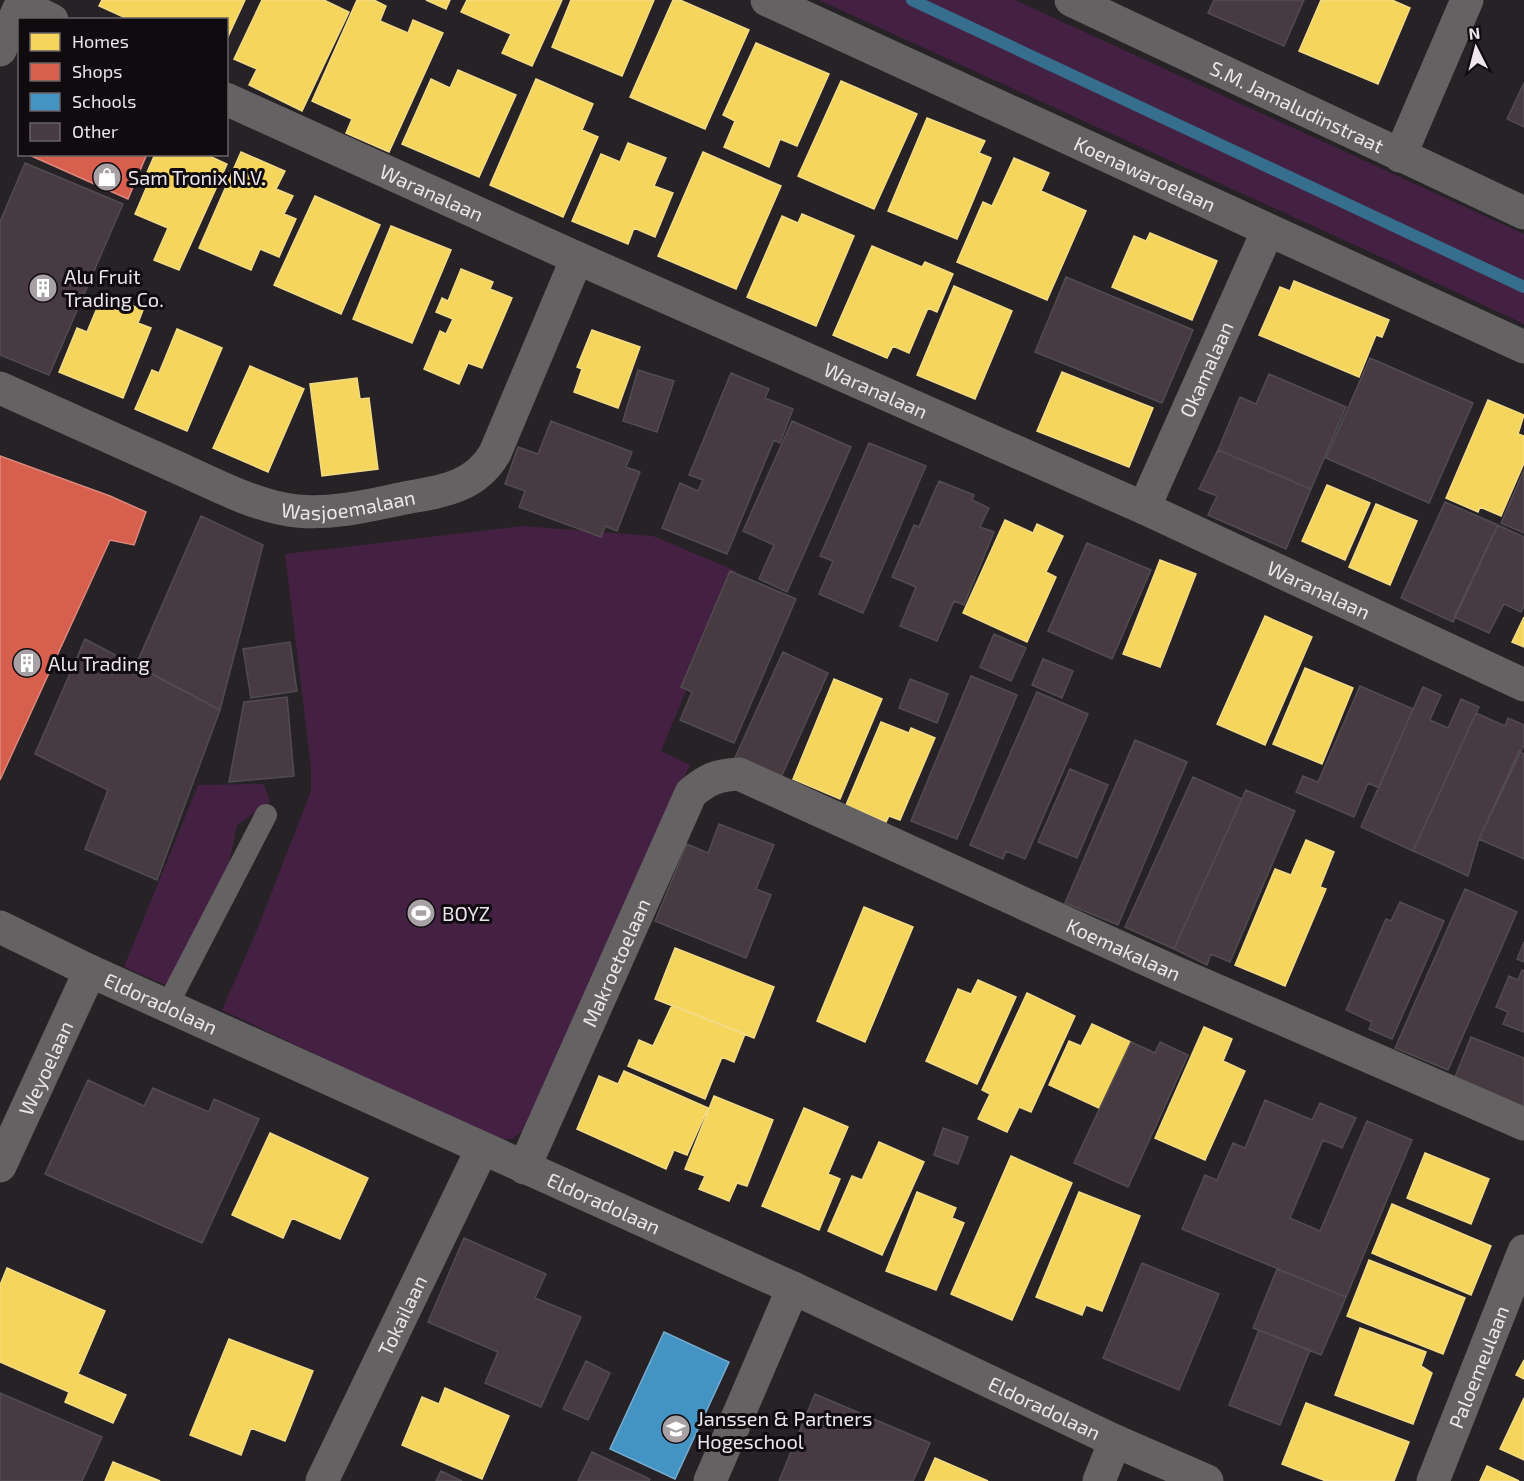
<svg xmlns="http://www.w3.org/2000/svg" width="1524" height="1481" font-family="'Exo 2',sans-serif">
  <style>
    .green { fill: #442142 }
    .homes { fill: #f6d55c; stroke: #f3da87; stroke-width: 1.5 }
    .shops { fill: #d6604d; stroke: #dd887c; stroke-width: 1.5 }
    .schools { fill: #4393c3; stroke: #76accf; stroke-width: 1.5 }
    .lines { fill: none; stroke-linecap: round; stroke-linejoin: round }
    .stream { stroke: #366e8d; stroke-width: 12 }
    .building { fill: #473b41; stroke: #514c4f; stroke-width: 1.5 }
    .service { stroke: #646262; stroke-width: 22 }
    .minor { stroke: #646262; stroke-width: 33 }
    .tertiary { stroke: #646262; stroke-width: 33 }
    .labels { text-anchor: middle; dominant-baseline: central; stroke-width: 6; stroke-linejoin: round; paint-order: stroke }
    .street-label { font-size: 20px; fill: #ece6eb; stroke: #0f0b0e }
    .poi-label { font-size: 20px; fill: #ece6eb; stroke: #0f0b0e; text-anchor: start }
  </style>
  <rect width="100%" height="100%" fill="#262226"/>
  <path class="green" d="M819,0H1015L1524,234V324L1381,257Z
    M522,526L653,536L736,571L661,751L690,765L622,910L528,1127L512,1139H494L222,1010L257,930L311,791V768L285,554Z
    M264,784L270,802L237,825L221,901L172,988L124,967L198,785Z"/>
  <path class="homes" d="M102,0H245L226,41V20H130L99,6Z
    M262,0H324L349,12L302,111L249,85L257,69L234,59Z
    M357,0H374L386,6L380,21L408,33L413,20L443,33L389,152L346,133L352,119L312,101Z
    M426,0H450L446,9Z
    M467,0H562L532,66L502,53L511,34L461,12Z
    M571,0H654L622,76L552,47Z
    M673,0H680L749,30L705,129L630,97Z
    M1321,0H1392L1410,8L1378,84L1299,51Z
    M756,43L829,74L797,146L780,139L769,167L724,147L735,121L723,115Z
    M458,70L516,95L479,177L402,144L431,79L450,88Z
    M536,79L593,104L582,130L598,137L563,217L490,185Z
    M841,81L917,114L874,209L798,176Z
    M927,118L985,141L979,153L991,158L957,239L888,211Z
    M628,143L666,158L654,186L673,193L655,237L634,228L628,244L572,221L601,154L620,162Z
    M241,152L285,171L276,189L293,196L284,214L296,219L279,257L260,249L251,270L199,248Z
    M703,152L781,186L736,289L658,256Z
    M155,154H205L227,164L179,270L154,260L168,228L135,214L150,179L145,177Z
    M1014,158L1049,173L1041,191L1086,211L1047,300L957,262L983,202L992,206Z
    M315,196L380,225L341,314L274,285Z
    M802,214L854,236L816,326L747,297L782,216L798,223Z
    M391,226L451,250L412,343L353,319Z
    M1150,233L1217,261L1192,320L1112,287L1134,236L1146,241Z
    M872,246L922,267L925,262L953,274L937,312L928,308L909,353L893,346L887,358L833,335Z
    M461,269L493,282L490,289L512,298L482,368L468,363L459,384L424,369L440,331L446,334L453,319L436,312L442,298L448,301Z
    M1294,281L1389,320L1382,337L1376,335L1359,377L1259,335L1280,287L1290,291Z
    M954,286L1012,311L975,399L917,375Z
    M103,294L143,310L138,323L151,328L123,398L59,372L77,328L87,332Z
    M177,329L222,348L187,431L135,409L152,370L159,373Z
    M592,330L640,347L618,408L574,392L582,369L577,367Z
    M250,366L304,389L268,472L213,448Z
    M1062,372L1153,408L1129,467L1037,431Z
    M357,378L360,399L369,398L378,469L322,476L310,384Z
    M1488,400L1524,415L1518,434L1524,436V463L1501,516L1480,507L1478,512L1446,498Z
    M1327,485L1370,503L1345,560L1302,541Z
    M1376,504L1417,521L1390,585L1349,567Z
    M1005,520L1033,533L1037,524L1063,536L1046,572L1056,577L1027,642L963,613Z
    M1160,560L1196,574L1160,667L1123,654Z
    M1265,616L1312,637L1265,745L1217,724Z
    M1524,617V647L1512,642Z
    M1305,668L1353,688L1322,764L1273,744Z
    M834,679L882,699L840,799L793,779Z
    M881,722L909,733L911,728L935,738L900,820L889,816L886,822L846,805Z
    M1306,840L1334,852L1320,887L1326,889L1285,986L1235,965L1275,869L1291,875Z
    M864,907L913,927L865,1042L817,1021Z
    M675,948L774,987L754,1038L655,999Z
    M978,980L1016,997L977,1084L926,1061L958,989L971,994Z
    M1027,993L1075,1016L1031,1112L1019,1107L1007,1132L978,1119L990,1094L982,1090Z
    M672,1005L745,1034L734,1062L722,1057L705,1099L628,1066L639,1040L653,1046Z
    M1092,1024L1131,1042L1101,1109L1049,1085L1069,1041L1081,1046Z
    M1204,1027L1232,1039L1223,1061L1245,1071L1205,1160L1155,1138Z
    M624,1071L708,1108L687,1155L674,1150L666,1169L577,1129L599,1076L618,1084Z
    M714,1096L773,1120L747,1186L737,1183L729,1201L699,1189L705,1176L685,1169Z
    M804,1108L848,1127L828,1174L840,1179L819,1230L762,1206Z
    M270,1133L368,1178L340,1239L292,1218L283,1238L232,1215Z
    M879,1142L924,1162L882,1255L828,1231L852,1176L862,1180Z
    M1425,1153L1489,1179L1471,1224L1407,1198Z
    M1011,1156L1072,1183L1012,1320L951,1294Z
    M917,1192L956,1208L952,1218L964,1223L936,1290L886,1271Z
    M1079,1192L1140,1216L1102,1311L1086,1305L1082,1315L1036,1297Z
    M1392,1204L1491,1246L1471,1295L1372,1253Z
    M1369,1260L1465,1298L1443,1354L1347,1316Z
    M7,1268L105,1311L78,1374L126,1395L113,1423L65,1402L69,1392L0,1362V1285Z
    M1360,1328L1426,1352L1421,1366L1432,1373L1413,1424L1335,1395Z
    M229,1339L313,1371L285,1441L251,1428L241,1455L190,1435Z
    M1524,1360V1379L1516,1375Z
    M445,1388L509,1416L482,1479L402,1445L422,1397L439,1404Z
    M1524,1398V1460L1500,1449Z
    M1306,1403L1409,1442L1394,1481H1326L1282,1464Z
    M935,1458L988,1481H925Z
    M113,1462L160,1481H105Z
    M1487,1466L1519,1481H1480Z"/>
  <path class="shops" d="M27,154H147L128,199Z
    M0,456L110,496L146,512L134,545L110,540L0,780Z"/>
  <path class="schools" d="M664,1332L729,1362L675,1479L610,1449Z"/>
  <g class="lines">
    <path class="stream" d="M912,0L1524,287"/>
  </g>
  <path class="building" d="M1214,0H1304L1284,46L1208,13Z
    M1524,83V127L1507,119Z
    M25,163L123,204L49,375L0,355V222Z
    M1066,277L1193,330L1162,403L1035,352Z
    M1370,358L1473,403L1429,503L1326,458Z
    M638,370L674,381L657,432L623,421Z
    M731,373L769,389L765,398L793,409L780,443L774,440L727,554L662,528L680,483L698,491L703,480L689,475Z
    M1269,374L1346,407L1311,489L1218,450L1240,397L1256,404Z
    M551,421L632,452L626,467L640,472L617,531L605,526L601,537L519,507L525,491L505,484L518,447L538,454Z
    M792,421L851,447L787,592L759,579L774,545L743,531Z
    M869,443L926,466L863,613L819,594L833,561L820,556Z
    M1218,450L1311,489L1286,549L1208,515L1217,496L1199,489Z
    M1524,470V533L1501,523Z
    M939,481L974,495L972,500L989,508L980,527L994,532L964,605L954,601L937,641L900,626L916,587L892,577L914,525L919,527Z
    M1445,502L1498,525L1453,622L1401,598Z
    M201,516L263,545L220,710L136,665Z
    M1498,525L1524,537V606L1521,612L1504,604L1489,633L1454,617Z
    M1087,543L1151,570L1112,659L1048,631Z
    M730,571L796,599L734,743L680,720L692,692L681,687Z
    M994,634L1026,648L1011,681L980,667Z
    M85,639L220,710L157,880L85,849L108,790L35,754Z
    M290,642L297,691L251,698L243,649Z
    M783,652L828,673L779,782L733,762Z
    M1043,659L1073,671L1062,698L1032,685Z
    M971,676L1017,695L957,839L911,821Z
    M910,679L948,694L937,723L899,708Z
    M1360,686L1413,709L1379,788L1368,783L1354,817L1296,792L1303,776L1318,782Z
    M1423,687L1441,695L1430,720L1448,728L1461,699L1479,707L1413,851L1361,827Z
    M1037,692L1088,714L1025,859L1006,851L1003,859L970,845Z
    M287,697L294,776L229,782L244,702Z
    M1476,713L1505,726L1508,718L1524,725V745L1479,839L1468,876L1413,851Z
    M1135,740L1187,762L1118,925L1065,903Z
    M1519,751L1524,754V859L1479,839Z
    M1070,769L1108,785L1077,858L1038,842Z
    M1193,777L1242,799L1174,949L1125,927Z
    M1246,790L1295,811L1230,962L1211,954L1207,965L1174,949Z
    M719,824L774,845L756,889L771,895L746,958L655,921L687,844L708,853Z
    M1465,889L1517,912L1448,1070L1395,1048Z
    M1400,902L1444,921L1392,1039L1369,1029L1372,1022L1346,1010L1386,919L1391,921Z
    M1524,942V962L1517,959Z
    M1522,970L1524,971V1032L1503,1024L1508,1012L1496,1007L1509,976L1518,980Z
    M1471,1037L1524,1058V1113L1451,1087Z
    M1131,1042L1155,1053L1160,1042L1188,1055L1128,1187L1074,1163Z
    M88,1080L144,1106L153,1088L209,1112L214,1099L259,1119L202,1243L45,1174Z
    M1265,1100L1312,1120L1320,1103L1356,1118L1342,1148L1323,1140L1290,1218L1320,1231L1367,1121L1412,1140L1346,1297L1182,1229L1205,1175L1217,1180L1233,1143L1245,1148Z
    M943,1128L968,1137L958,1164L934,1155Z
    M464,1238L546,1274L535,1298L581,1317L541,1407L485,1383L498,1352L428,1322Z
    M1142,1263L1219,1294L1179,1390L1103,1358Z
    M1277,1269L1346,1297L1321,1355L1253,1328Z
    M1259,1330L1310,1350L1280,1425L1229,1405Z
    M586,1361L610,1373L588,1420L563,1409Z
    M0,1393L102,1437L82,1481H0Z
    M815,1394L930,1443L913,1481H779Z
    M592,1452L650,1479L649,1481H578Z
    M441,1471L462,1481H436Z"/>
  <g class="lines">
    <path class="service" d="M167,1006L266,815"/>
    <g class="minor">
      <path id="s1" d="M767,0L1524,347"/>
      <path id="s2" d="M1071,0L1524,213"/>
      <path d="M21,5L52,20"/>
      <path id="s3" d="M226,99L577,258L1144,508L1524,685"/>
      <path d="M1400,156L1467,0"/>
      <path id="s4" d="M0,388C58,414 116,440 174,466C212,483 256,507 297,511C334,515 374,504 410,497C445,491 476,486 495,453L577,258"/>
      <path id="s5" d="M1144,508L1268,230"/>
      <path id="s6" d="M0,927L90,971L793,1288L1115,1441L1207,1481"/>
      <path id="s7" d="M0,1166L90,971"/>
      <path id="s8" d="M524,1168L691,793C708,779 717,775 739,774L1172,971L1524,1124"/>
      <path id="s9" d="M322,1481L482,1149"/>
      <path d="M710,1481L793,1288"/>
      <path d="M1099,1481L1115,1441"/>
      <path id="s10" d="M1433,1481L1524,1251"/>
    </g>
    <path class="tertiary" d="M0,50L23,0"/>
  </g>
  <defs>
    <g id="shop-disc" transform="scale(1.5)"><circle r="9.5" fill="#a7a1a6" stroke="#0f0b0e"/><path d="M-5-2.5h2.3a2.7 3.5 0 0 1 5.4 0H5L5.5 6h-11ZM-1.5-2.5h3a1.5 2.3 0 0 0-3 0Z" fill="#fff"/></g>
    <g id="building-disc" transform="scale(1.5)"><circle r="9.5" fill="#a7a1a6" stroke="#0f0b0e"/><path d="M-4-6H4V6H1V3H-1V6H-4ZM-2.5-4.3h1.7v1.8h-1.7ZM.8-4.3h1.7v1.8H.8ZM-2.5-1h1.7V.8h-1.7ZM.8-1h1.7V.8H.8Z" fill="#fff"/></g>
    <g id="stadium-disc" transform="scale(1.5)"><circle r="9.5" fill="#a7a1a6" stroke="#0f0b0e"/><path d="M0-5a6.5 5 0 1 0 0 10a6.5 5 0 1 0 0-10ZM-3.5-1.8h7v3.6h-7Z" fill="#fff"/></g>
    <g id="school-disc" transform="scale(1.5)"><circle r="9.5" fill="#a7a1a6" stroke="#0f0b0e"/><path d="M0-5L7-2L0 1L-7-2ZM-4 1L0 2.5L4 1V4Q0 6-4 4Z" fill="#fff"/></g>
  </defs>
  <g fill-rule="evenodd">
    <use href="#shop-disc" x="107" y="177"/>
    <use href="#building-disc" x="43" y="288"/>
    <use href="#building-disc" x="27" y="663"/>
    <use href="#stadium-disc" x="421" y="913"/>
    <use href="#school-disc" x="676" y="1429"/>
  </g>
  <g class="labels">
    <g class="street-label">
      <text stroke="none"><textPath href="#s2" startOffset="250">S.M. Jamaludinstraat</textPath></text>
      <text stroke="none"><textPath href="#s1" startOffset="416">Koenawaroelaan</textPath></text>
      <text stroke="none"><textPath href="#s3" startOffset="226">Waranalaan</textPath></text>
      <text stroke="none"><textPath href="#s5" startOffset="152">Okamalaan</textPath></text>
      <text stroke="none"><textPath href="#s3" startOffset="712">Waranalaan</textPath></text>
      <text stroke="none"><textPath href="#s4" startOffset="374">Wasjoemalaan</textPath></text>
      <text stroke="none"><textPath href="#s3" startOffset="1198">Waranalaan</textPath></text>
      <text stroke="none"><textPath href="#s8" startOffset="886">Koemakalaan</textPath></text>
      <text stroke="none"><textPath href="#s8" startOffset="225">Makroetoelaan</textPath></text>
      <text stroke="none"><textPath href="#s6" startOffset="178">Eldoradolaan</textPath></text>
      <text stroke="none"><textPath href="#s7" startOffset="108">Weyoelaan</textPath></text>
      <text stroke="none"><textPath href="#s6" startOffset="664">Eldoradolaan</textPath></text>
      <text stroke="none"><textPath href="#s9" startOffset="184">Tokailaan</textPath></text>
      <text stroke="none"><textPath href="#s10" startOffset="123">Paloemeulaan</textPath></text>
      <text stroke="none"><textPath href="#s6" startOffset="1150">Eldoradolaan</textPath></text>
    </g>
    <g class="poi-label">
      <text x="128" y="177">Sam Tronix N.V.</text>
      <text x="64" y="276">Alu Fruit<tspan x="64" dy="23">Trading Co.</tspan></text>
      <text x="48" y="663">Alu Trading</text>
      <text x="442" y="913">BOYZ</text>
      <text x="697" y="1418">Janssen &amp; Partners<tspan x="697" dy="23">Hogeschool</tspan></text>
    </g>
  </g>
  <rect x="18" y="18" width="210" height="138" fill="#0f0b0e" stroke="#676366" stroke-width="1.5"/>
  <rect x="30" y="33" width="30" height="18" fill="#f6d55c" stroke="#676366" stroke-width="1.5"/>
  <text x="72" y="48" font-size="18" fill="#ece6eb">Homes</text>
  <rect x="30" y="63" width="30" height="18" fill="#d6604d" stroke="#676366" stroke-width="1.5"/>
  <text x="72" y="78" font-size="18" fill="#ece6eb">Shops</text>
  <rect x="30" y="93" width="30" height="18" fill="#4393c3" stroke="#676366" stroke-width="1.5"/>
  <text x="72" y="108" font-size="18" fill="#ece6eb">Schools</text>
  <rect x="30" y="123" width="30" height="18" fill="#473b41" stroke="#676366" stroke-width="1.5"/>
  <text x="72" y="138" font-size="18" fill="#ece6eb">Other</text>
  <g transform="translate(1476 48) rotate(354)" stroke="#0f0b0e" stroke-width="4.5" paint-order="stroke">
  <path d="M0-4.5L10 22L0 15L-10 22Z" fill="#ece6eb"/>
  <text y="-9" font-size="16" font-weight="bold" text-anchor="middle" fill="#ece6eb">N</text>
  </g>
</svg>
